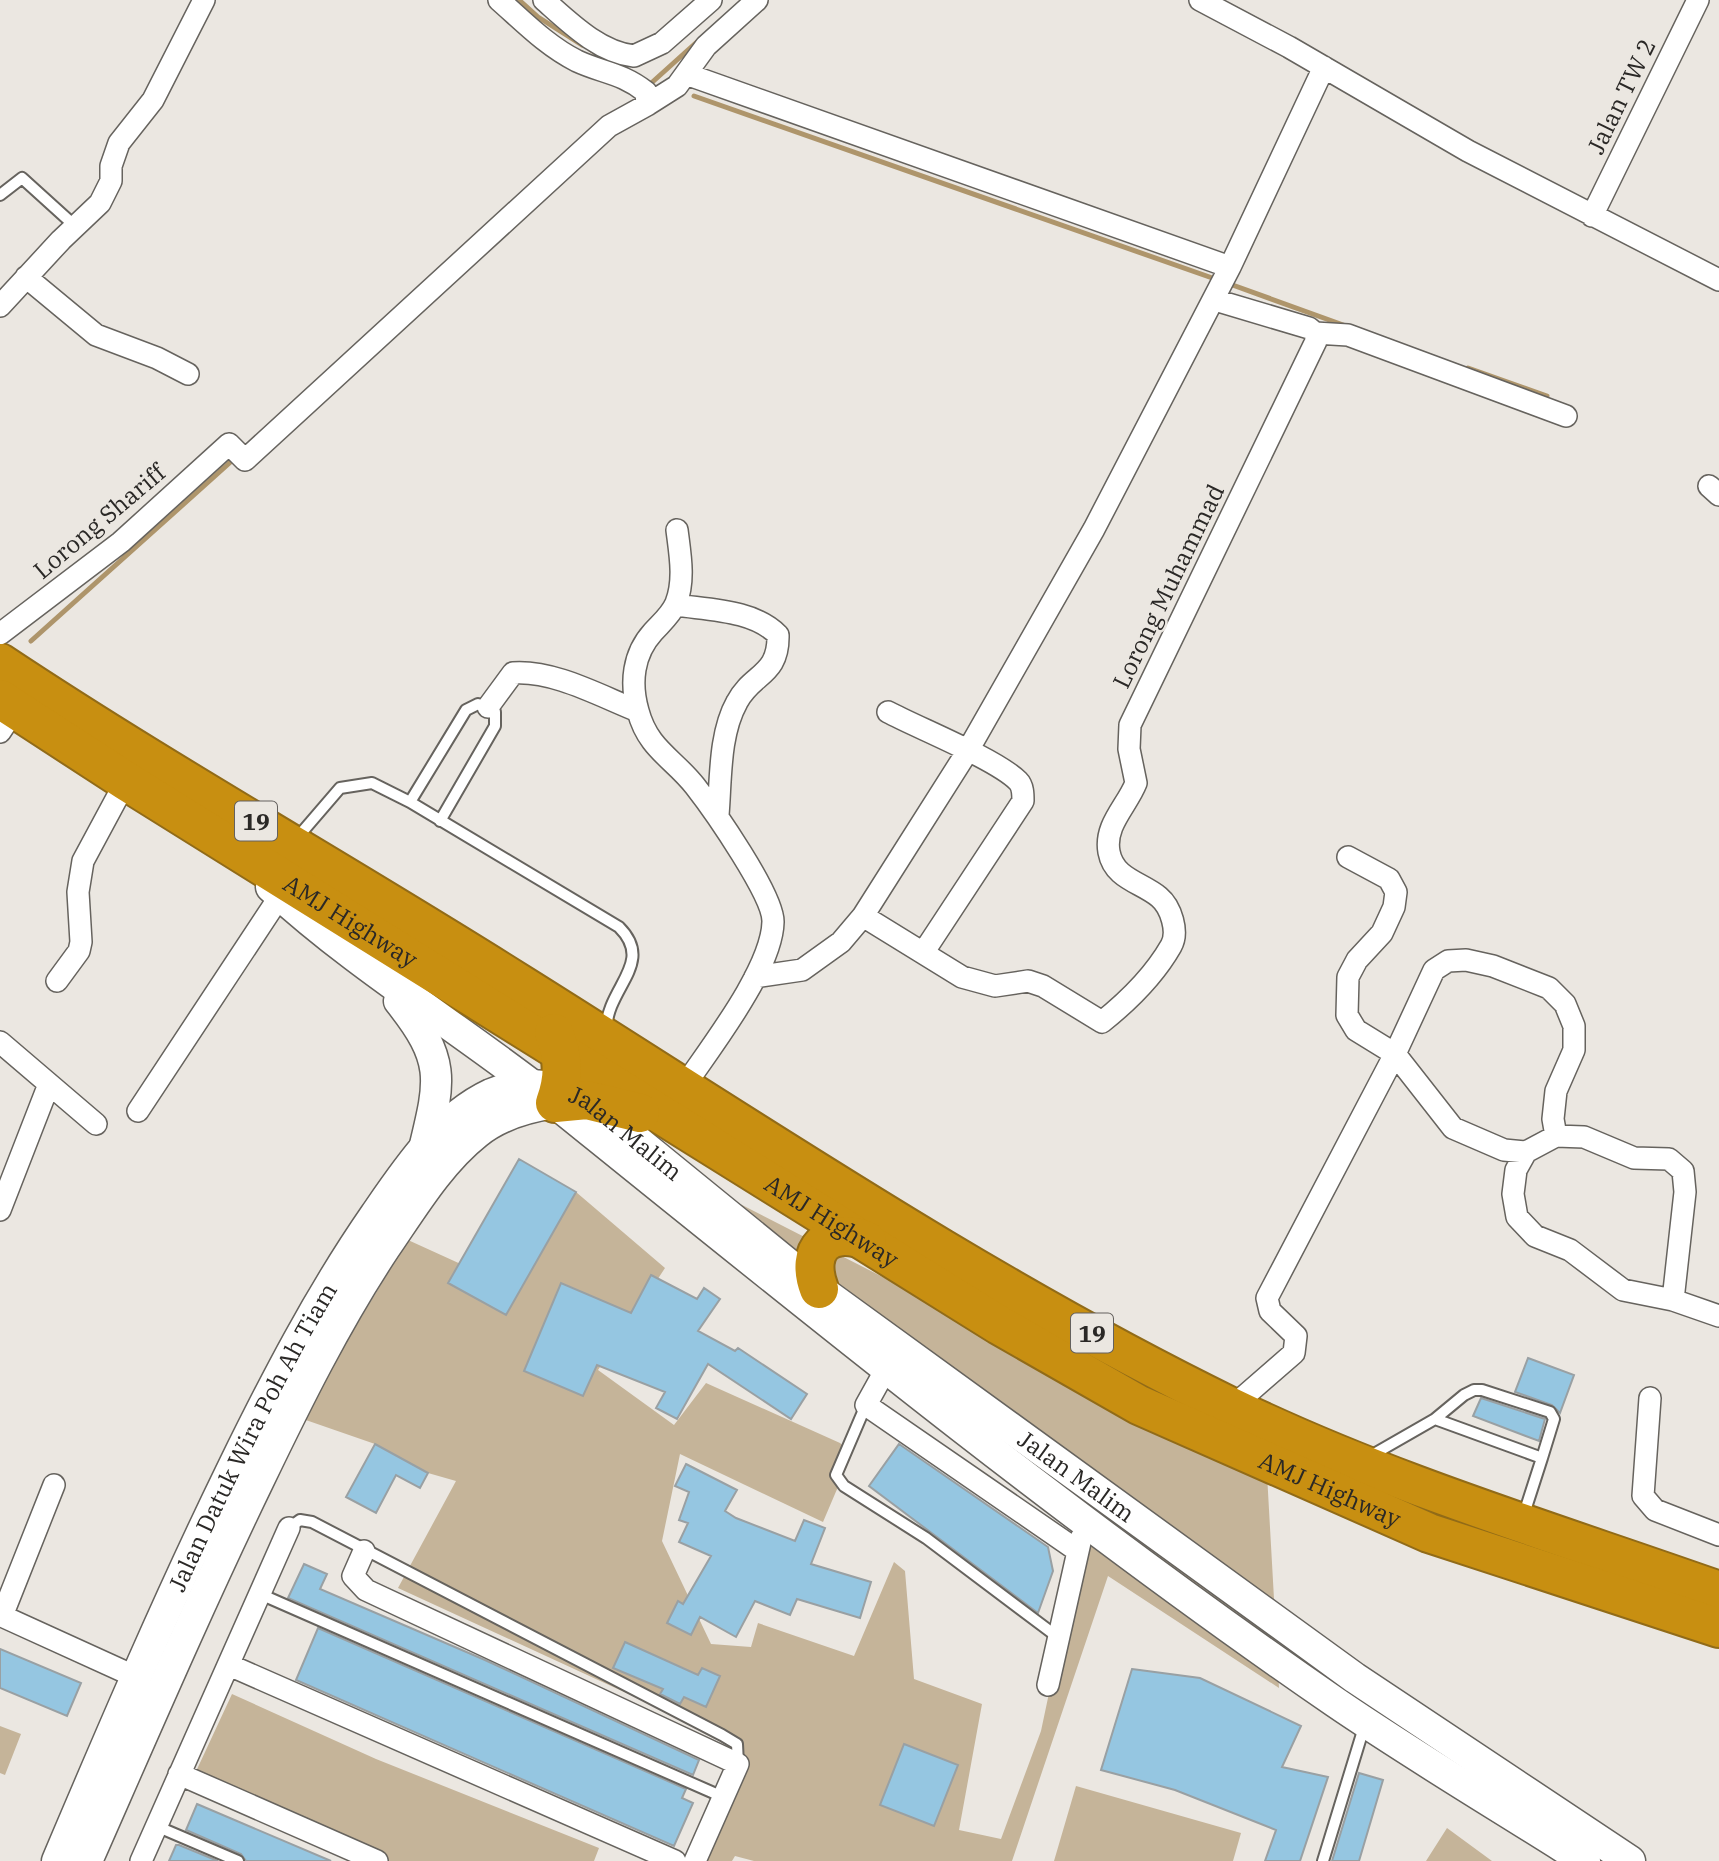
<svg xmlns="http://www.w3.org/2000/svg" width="1719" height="1861" font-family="'IBM Plex Serif',serif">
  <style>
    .green { fill: #c5b499 }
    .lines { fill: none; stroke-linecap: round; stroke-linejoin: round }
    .stream { stroke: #ae956b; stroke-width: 5 }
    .building { fill: #95c6e1; stroke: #99a0a3; stroke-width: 2 }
    .lane-casing { stroke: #66635e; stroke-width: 14 }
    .street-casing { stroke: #66635e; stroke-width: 24 }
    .secondary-casing { stroke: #66635e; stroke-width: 33 }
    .highway-casing { stroke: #916b18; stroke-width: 42 }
    .lane { stroke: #fff; stroke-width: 10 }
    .street { stroke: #fff; stroke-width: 21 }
    .secondary { stroke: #fff; stroke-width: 30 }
    .highway { stroke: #c88f11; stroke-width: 38 }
    .labels { text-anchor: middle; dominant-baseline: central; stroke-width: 5; stroke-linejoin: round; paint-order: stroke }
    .shield { fill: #ebe7e1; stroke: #64615e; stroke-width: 2 }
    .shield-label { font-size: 23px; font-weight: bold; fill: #2a2826 }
    .street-label { font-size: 24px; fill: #2a2826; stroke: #ebe7e1 }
  </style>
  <rect width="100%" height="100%" fill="#ebe7e1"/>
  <path class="green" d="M672,1169L1267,1474L1279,1688L1108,1576L1012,1861H754L735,1856L732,1861H695L737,1744L398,1588L456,1481L428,1473L375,1444L300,1418L408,1240L520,1291L576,1192L665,1268L598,1370L674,1425L706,1383L840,1443L852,1454L823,1522L680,1454L662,1541L711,1644L751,1647L758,1623L854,1656L894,1562L905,1571L914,1679L982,1704L959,1830L1001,1839L1041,1731L1085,1523L1102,1495Z
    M232,1694L376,1759L599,1848L594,1861H377L192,1780Z
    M0,1726L21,1734L5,1775L0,1773Z
    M1076,1786L1241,1833L1233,1861H1054Z
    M1447,1828L1492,1861H1426Z"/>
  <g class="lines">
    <path class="stream" d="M519,0L538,17L582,45
      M591,50L603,58
      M648,86L698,41
      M694,96L1218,280
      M1227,283L1346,326
      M1468,368L1547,396
      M31,641L235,458"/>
  </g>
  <path class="building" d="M519,1159L576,1192L506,1315L448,1283Z
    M651,1275L697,1299L704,1288L720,1299L698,1331L735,1351L738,1348L807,1394L791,1419L708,1364L677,1419L656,1408L665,1392L597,1365L583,1396L524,1371L561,1283L631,1313Z
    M1528,1358L1574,1375L1560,1413L1552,1405L1515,1392Z
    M1481,1398L1545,1419L1539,1441L1473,1416Z
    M375,1444L428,1473L420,1488L396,1475L376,1513L346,1497Z
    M899,1444L1048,1547L1053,1571L1038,1613L869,1486Z
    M686,1464L737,1490L725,1511L736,1518L795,1541L804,1520L825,1528L811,1564L871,1582L860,1618L797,1599L790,1615L755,1601L736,1637L700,1617L691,1635L667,1623L678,1601L683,1604L711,1556L679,1542L688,1523L679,1520L689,1492L675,1486Z
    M304,1564L327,1574L320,1589L485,1660L699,1760L693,1775L288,1598Z
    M318,1628L686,1789L682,1798L693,1803L674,1846L296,1680Z
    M625,1642L698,1675L702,1668L720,1676L706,1707L684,1697L680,1704L660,1694L663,1689L613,1668Z
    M0,1649L81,1683L67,1716L0,1688Z
    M1132,1669L1200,1678L1301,1726L1282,1767L1328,1777L1300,1861H1265L1276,1830L1175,1790L1101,1770Z
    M904,1744L958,1765L934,1826L880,1805Z
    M1359,1773L1383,1780L1359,1861H1332Z
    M197,1804L331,1861H246L241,1854L186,1830Z
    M176,1845H179L218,1861H169Z"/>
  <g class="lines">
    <g class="lane-casing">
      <path id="lane" d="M0,195L22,178L75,226
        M410,802L466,710L478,704L495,712V726L440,821
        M297,838L340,788L372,783L410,802L619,927C655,963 608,986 606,1029
        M866,1405L836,1475L844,1486L926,1538L1059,1638
        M1435,1419L1464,1395L1474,1390H1482L1550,1412L1554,1419L1542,1458
        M1367,1458L1435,1419L1542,1458L1523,1517
        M289,1528L300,1520L312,1522L722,1735L737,1744L738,1764
        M260,1594L723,1797
        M156,1826L238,1861
        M1323,1861L1365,1724"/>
    </g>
    <g class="street-casing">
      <path id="street" d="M544,0C570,23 599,52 634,56L662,43L711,0
        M1200,0L1289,47L1468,151L1719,280
        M686,74L1230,267L1324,67
        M647,105L677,86L706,46L757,0
        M1592,216L1698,0
        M26,277L96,335L157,358L188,374
        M0,306L61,240L100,203L111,181V166L119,143L153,100L204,0
        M1315,333L1348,335L1566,416
        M1709,486L1719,495
        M677,530C680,554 685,580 676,603C671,615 661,623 653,632C633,654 630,683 638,711C648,749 673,758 695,786C713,809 774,896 773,922C772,969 710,1048 683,1088
        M676,605C709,610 754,610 778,635C779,676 752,673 737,702C719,734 721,779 718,815
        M0,634L121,542L229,444L245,460L609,126L647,105L646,92C622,73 603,73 577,61C547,46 524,22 499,0
        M488,707L513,673C554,670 600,696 638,711
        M888,712C918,728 996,759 1018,781C1023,786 1023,794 1023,801L923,953
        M0,732L14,711
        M1348,857L1389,879L1396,892L1394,907L1382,933L1357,960L1348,977L1347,1015L1356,1030L1395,1054L1453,1128L1504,1150L1526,1152L1556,1136L1584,1137L1634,1158L1669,1159L1683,1171L1685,1192L1673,1300
        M863,916L962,977L995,986L1028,981L1043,986L1102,1022C1127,1002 1155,974 1171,946C1179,932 1171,907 1159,897C1141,882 1114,879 1109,852C1104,825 1127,806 1136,783L1129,749L1130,725L1316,341L1315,333L1309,328L1215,300
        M755,977L802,970L841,942L863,916L967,752L1094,529L1230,267
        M57,981L79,951L81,942L78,892L83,861L126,781
        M0,1042L96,1124
        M138,1111L280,896
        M1526,1152L1516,1170L1513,1194L1517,1217L1535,1236L1570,1250L1623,1290L1673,1300L1719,1316
        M0,1210L49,1084
        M886,1369L866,1405L1078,1551
        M1650,1398L1643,1496L1655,1510L1719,1535
        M1232,1407L1294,1353L1296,1336L1270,1311L1267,1298L1395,1054L1434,970L1448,961L1466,960L1493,966L1549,988L1565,1004L1574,1026V1050L1556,1091L1553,1119L1556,1136
        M54,1485L2,1616L136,1677
        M364,1551L353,1576L366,1590L738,1764L695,1861
        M229,1665L675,1861
        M1048,1685L1081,1538
        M179,1774L377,1861
        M141,1861L289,1528"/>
    </g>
    <g class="secondary-casing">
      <g id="secondary">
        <path d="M271,887C360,969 465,1031 559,1106C813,1311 1066,1517 1335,1702C1417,1758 1502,1808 1585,1861"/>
        <path d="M399,1001C446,1060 441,1079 424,1149"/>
        <path id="s1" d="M57,1861C113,1729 169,1598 232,1469C275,1381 319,1296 375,1215C406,1170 440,1118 491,1094C525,1079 556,1084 587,1100L819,1289L1355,1678L1630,1861"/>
        <path d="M87,1861C143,1734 198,1606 259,1480C297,1401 336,1322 385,1248C412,1209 439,1163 477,1133C499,1115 528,1107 555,1103"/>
      </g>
    </g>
    <g class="highway-casing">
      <g id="highway">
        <path d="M0,663C170,776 348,875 520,984C753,1130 983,1286 1231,1407C1388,1483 1555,1533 1719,1591"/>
        <path id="s2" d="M0,699L126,781L999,1325L1139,1405L1429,1533L1719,1628"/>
        <path d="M554,1033C564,1057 564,1078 555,1103L587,1100L640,1113"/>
        <path d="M819,1289C804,1250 828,1225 867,1241"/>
      </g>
    </g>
    <use href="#lane" class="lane"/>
    <use href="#street" class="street"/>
    <use href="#secondary" class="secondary"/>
    <use href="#highway" class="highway"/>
  </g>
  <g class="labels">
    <g class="shield">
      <rect x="235" y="801.5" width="42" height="39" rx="5"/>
      <rect x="1071" y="1313.5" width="42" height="39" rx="5"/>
    </g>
    <g class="shield-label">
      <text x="256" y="821">19</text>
      <text x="1092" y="1333">19</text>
    </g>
    <g class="street-label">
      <text transform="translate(1621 96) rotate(-64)">Jalan TW 2</text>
      <text transform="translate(99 521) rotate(-40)">Lorong Shariff</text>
      <text transform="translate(1168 586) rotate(-64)">Lorong Muhammad</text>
      <text stroke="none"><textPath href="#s2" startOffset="415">AMJ Highway</textPath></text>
      <text stroke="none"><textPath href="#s1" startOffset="1041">Jalan Malim</textPath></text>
      <text stroke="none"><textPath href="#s2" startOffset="982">AMJ Highway</textPath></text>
      <text stroke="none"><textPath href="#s1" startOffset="467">Jalan Datuk Wira Poh Ah Tiam</textPath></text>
      <text stroke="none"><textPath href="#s1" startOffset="1608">Jalan Malim</textPath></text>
      <text stroke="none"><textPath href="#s2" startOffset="1549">AMJ Highway</textPath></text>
    </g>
  </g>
</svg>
